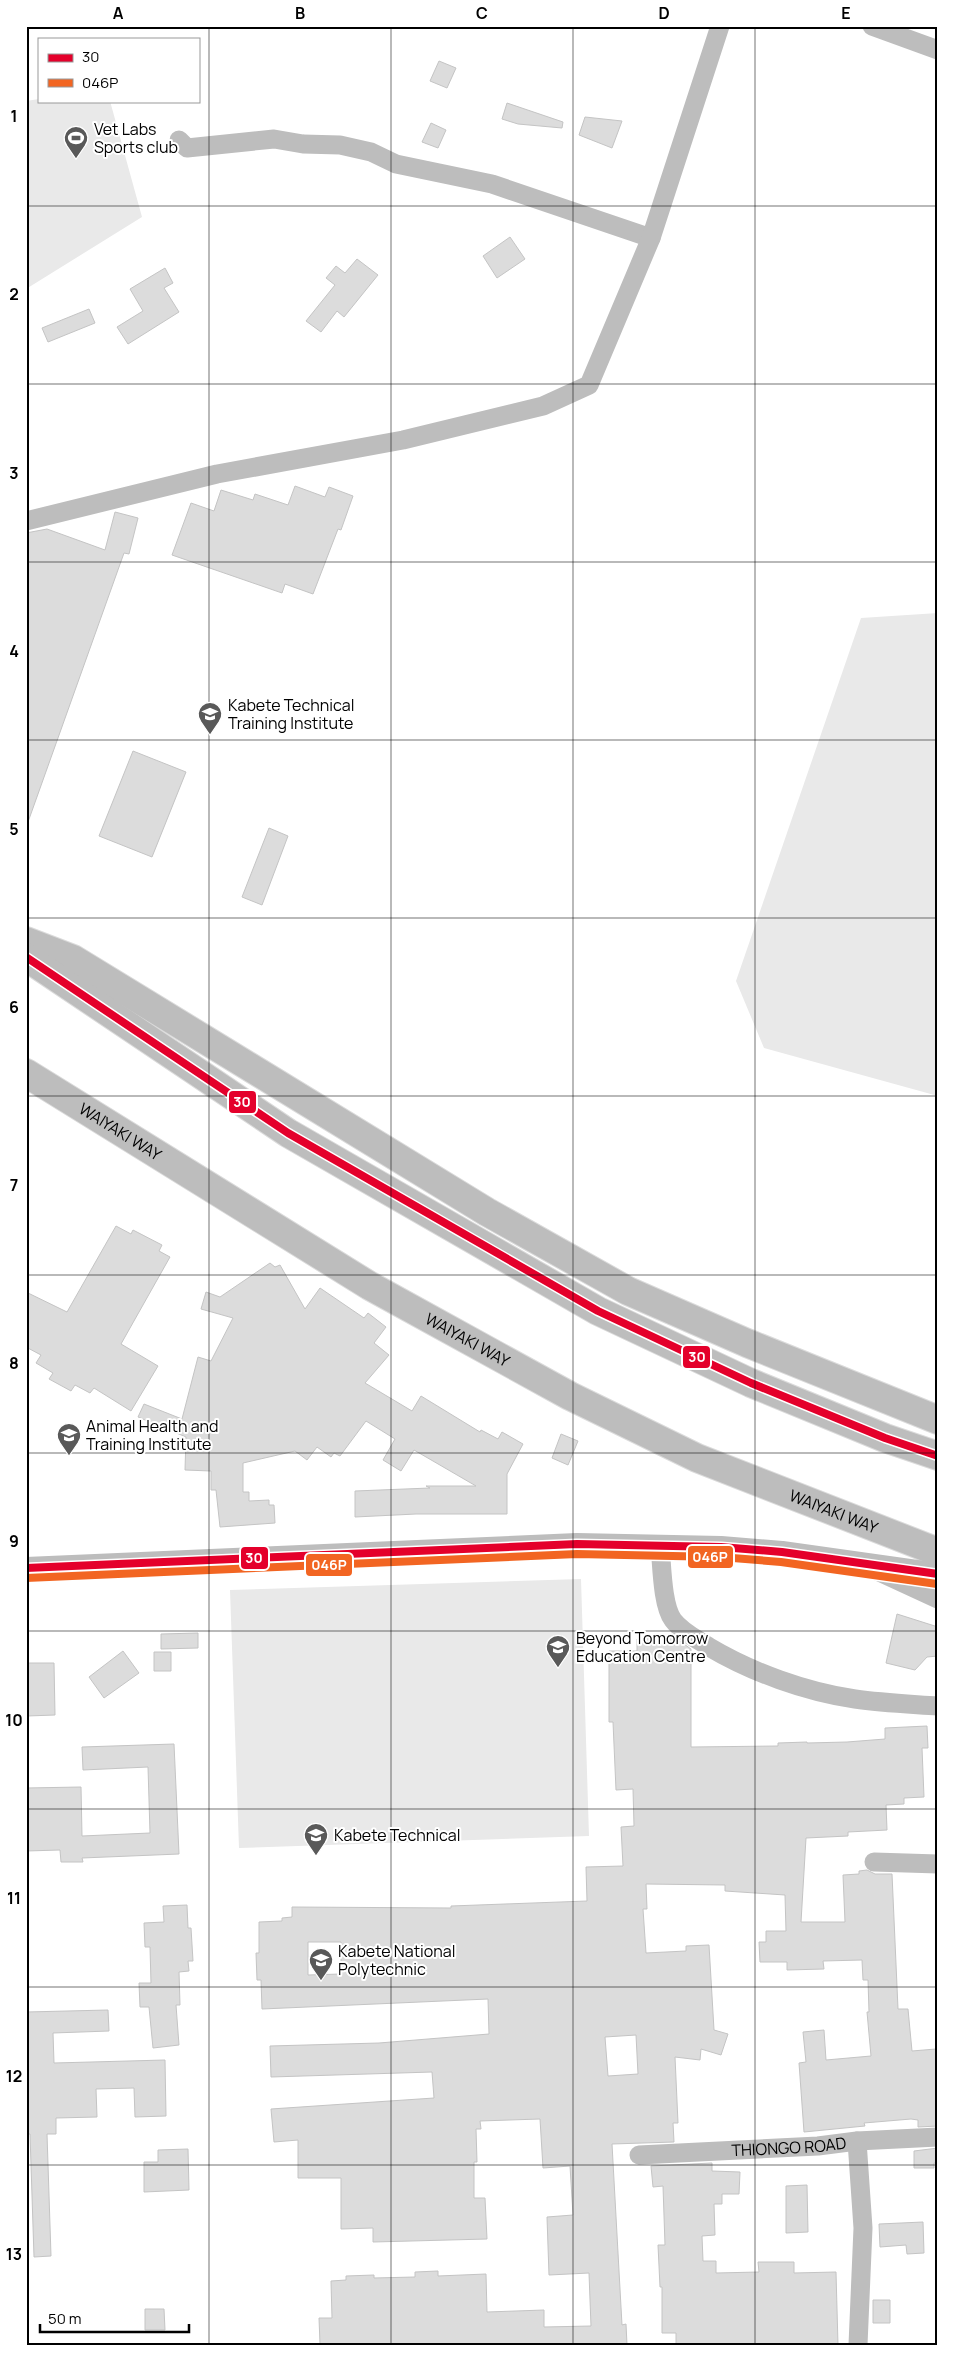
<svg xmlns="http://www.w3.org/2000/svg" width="964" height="2371" font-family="Manrope,sans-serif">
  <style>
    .green { fill: #e9e9e9 }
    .building { fill: #dcdcdc; stroke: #c4c4c4; fill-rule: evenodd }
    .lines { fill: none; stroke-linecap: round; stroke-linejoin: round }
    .trunk-casing { stroke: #dbdbdb; stroke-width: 30 }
    .minor { stroke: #bdbdbd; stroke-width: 19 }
    .tertiary { stroke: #bdbdbd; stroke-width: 22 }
    .trunk { stroke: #bdbdbd; stroke-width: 28 }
    .bus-1-casing { stroke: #fff; stroke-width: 11 }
    .bus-2-casing { stroke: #fff; stroke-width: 11 }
    .bus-1 { stroke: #e4002b; stroke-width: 8 }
    .bus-2 { stroke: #f26522; stroke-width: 8 }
    .grid { fill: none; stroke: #000; stroke-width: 1; stroke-opacity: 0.55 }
    .labels { text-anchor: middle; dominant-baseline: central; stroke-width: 4; stroke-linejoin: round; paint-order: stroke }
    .poi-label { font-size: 16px; fill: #000; stroke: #fff; text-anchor: start }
    .street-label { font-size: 16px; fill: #000; stroke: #fff }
    .line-badge { stroke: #fff; stroke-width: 2 }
    .badge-label { font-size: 14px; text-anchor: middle; font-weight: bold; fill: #fff }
    .neatline { fill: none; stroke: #000; stroke-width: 2 }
    .grid-label { font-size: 16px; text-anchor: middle; font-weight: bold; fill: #000 }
  </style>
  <rect width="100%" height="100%" fill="#fff"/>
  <path class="green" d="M39,99V101H110L142,217L26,289V101Z
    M938,613V1096L764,1048L736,981L861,618Z
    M581,1579L589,1836L239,1848L230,1590Z"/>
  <path class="building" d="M439,61L456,68L447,88L430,81Z
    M507,103L563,122L562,128L518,124L502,119Z
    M585,117L622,121L612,148L579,135Z
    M431,123L446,130L438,148L422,142Z
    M510,237L525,259L497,278L483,256Z
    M357,259L378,275L344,317L337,311L321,332L306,321L335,285L326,278L336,266L345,273Z
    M165,268L173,283L164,288L179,312L128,344L117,327L143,311L130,289Z
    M89,309L95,323L48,342L42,328Z
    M295,486L325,497L329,487L353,496L341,530L338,529L313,594L285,584L282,593L172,555L191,503L214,511L221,490L253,500L255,494L288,505Z
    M115,512L138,518L129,554L124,553L28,822H26V533L47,529L105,550Z
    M133,751L186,772L152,857L99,836Z
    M269,828L288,836L262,905L242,897Z
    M116,1226L131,1234L133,1230L162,1245L159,1251L170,1257L121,1344L158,1366L131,1411L94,1388L90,1393L75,1385L71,1391L49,1379L53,1373L36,1363L41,1355L26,1347V1292L67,1312Z
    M270,1263L275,1267L280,1265L305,1309L320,1288L364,1318L368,1313L386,1327L374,1343L389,1355L365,1383L412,1411L421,1396L480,1432L481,1430L498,1439L502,1432L523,1444L507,1474V1514H416L355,1517V1491L430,1488L426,1486H476L414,1450L401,1471L383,1460L395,1439L366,1421L340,1456L334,1453L331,1457L317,1447L307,1460L295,1451L243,1463V1492H249V1501L269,1500V1505H274L275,1523L220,1527L216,1490H211V1471L185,1470L186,1437L138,1417L144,1404L182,1419L198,1357L211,1361L233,1318L201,1309L206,1292L220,1297Z
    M561,1434L578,1441L568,1465L552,1458Z
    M897,1614L938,1627V1656L927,1657L915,1670L886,1663Z
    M198,1633V1648L161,1649V1634Z
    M663,1637H674L691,1649V1747L778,1746V1743L807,1742V1743L847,1742L885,1739V1728L927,1726L928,1748H922L924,1797L904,1798V1804L886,1805L887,1830L848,1832V1836L806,1838L801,1922H845L843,1875L859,1874V1871L867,1870L875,1874H892L898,2009H908L912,2051L936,2049L938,2126L918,2127V2120L911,2119L864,2123L865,2126L804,2132L799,2063L806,2062L803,2032L824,2030L826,2060L871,2056L867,2012H869L868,1980H863L862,1960L823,1961L824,1969L787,1970V1962H760L759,1942H766V1931H786L785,1895L725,1891V1885L646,1884L647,1909H643L646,1953L686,1951V1946L709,1945L714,2030L728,2034L721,2055L701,2049L700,2060L675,2057L678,2123H673L674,2142L612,2144L622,2325L626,2324L627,2345L320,2344L319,2318H332L331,2281L346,2280V2276L374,2275V2278L415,2277V2272L438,2271V2276L486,2274L487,2312L544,2310V2327L591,2326L589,2273L549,2275L547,2217L573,2215L570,2166L543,2168L540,2119L480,2121L481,2129H476L477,2162H474V2198H485L487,2239L373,2242V2228L341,2229V2178H298V2140L274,2142L271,2109L434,2098L432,2072L271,2077L270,2046L379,2043L489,2034L488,1999L262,2009L261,1980H257L256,1953H259V1922L282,1921V1918L292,1917V1907L451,1908V1906L587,1901L586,1867L623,1866L621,1827L634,1826L633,1789L616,1790L613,1722H609V1651H637V1639ZM308,1942H341V1974L308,1975ZM636,2035L638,2074L608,2076L605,2037Z
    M123,1651L139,1673L104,1698L89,1677Z
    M154,1652H171V1671H154Z
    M26,1663H54L55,1715L27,1716Z
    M174,1744L179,1854L82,1858L83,1862H61L60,1850L26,1851V1788L81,1787L82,1836L150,1833L148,1767L83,1770L82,1747Z
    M187,1905L188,1928H191L193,1961H188L189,1971L179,1972L180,2005H176L179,2045L153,2048L149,2007H140L139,1983H151L150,1947H145L144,1923L164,1922L163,1906Z
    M108,2010L109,2031L53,2033L54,2063L165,2060L166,2116L135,2117L134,2088L96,2089L97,2117L56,2118V2134H47L51,2256L34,2257L30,2134H28L26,2115V2012Z
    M938,2148V2163H934V2168H914V2151Z
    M188,2149L189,2190L144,2192V2162H158V2150Z
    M712,2163V2171L740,2172L739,2194H722V2204H714L715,2235L702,2236L703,2261H716V2273L759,2272L758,2262H794V2273L836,2272L838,2345H676V2333H662V2287H660L658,2245H665L663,2186L653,2187L651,2166Z
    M807,2185L808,2232L786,2233V2186Z
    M923,2222L924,2253L907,2254L906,2245L880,2247L879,2224Z
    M873,2300H890V2323H873Z
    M145,2309H164L165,2330H145Z"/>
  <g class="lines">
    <g class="trunk-casing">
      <g id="trunk">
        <path d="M26,941L73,959L487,1212L628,1291L747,1343L938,1420"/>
        <path d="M26,957L288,1133L598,1311L751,1383L885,1438L938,1456"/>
        <path id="s2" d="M26,1073L370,1286L570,1396L697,1458L938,1552"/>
      </g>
    </g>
    <g class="minor">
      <path d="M872,26L938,50"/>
      <path d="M179,140L187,148L274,139L303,144L340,145L371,152L396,164L492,184L651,238"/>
      <path d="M26,521L217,474L403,440L543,406L589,385L651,238L720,26"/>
      <path d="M660,1546C662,1565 662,1605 673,1620C682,1632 697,1639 709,1647C751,1672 806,1692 855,1699C882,1703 910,1704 938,1706"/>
      <path d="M873,1569L938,1599"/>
      <path d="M874,1862L938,1864"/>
      <path d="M857,2141L863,2228L858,2345"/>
      <path id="s1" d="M639,2155L818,2146L857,2141L938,2137"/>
    </g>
    <path class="tertiary" d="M26,1568L577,1544L721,1547L782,1552L938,1574"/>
    <use href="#trunk" class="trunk"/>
    <g class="bus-1-casing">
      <path id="bus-1" d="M26,957L288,1133L598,1311L751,1383L885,1438L938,1456
        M26,1568L577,1544L721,1547L782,1552L938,1574"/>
    </g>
    <g class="bus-2-casing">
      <path id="bus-2" d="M26,1578L577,1554L720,1557L781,1562L937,1584"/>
    </g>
    <use href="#bus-1" class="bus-1"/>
    <use href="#bus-2" class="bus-2"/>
  </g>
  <path class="grid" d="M209,26V2345M391,26V2345M573,26V2345M755,26V2345M26,206H938M26,384H938M26,562H938M26,740H938M26,918H938M26,1096H938M26,1275H938M26,1453H938M26,1631H938M26,1809H938M26,1987H938M26,2165H938"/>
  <defs>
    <g id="stadium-pin" transform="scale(1.25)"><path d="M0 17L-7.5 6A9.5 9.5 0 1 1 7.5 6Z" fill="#595959" stroke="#fff"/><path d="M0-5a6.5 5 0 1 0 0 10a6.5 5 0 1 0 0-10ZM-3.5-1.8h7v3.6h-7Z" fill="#fff"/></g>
    <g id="university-pin" transform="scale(1.25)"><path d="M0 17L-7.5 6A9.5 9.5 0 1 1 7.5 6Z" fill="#595959" stroke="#fff"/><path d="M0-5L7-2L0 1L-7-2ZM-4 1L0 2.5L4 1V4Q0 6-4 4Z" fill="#fff"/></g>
    <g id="school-pin" transform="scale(1.25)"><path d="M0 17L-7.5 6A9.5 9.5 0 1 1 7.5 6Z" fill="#595959" stroke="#fff"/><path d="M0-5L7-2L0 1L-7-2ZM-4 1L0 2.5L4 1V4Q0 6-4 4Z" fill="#fff"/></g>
  </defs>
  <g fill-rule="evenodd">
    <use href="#stadium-pin" x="76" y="138"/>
    <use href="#university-pin" x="210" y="714"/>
    <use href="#university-pin" x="69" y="1435"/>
    <use href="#school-pin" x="558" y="1647"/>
    <use href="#school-pin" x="316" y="1835"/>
    <use href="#university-pin" x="321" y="1960"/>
  </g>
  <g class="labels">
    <g class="poi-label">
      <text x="94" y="129">Vet Labs<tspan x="94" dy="18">Sports club</tspan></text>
      <text x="228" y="705">Kabete Technical<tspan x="228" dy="18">Training Institute</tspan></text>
      <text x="86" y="1426">Animal Health and<tspan x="86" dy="18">Training Institute</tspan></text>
      <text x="576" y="1638">Beyond Tomorrow<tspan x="576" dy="18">Education Centre</tspan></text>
      <text x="334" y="1835">Kabete Technical</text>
      <text x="338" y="1951">Kabete National<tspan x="338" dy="18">Polytechnic</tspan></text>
    </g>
    <g class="street-label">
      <text stroke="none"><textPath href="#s2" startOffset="111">WAIYAKI WAY</textPath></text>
      <text stroke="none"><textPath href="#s2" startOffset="516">WAIYAKI WAY</textPath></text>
      <text stroke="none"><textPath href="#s2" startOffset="921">WAIYAKI WAY</textPath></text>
      <text stroke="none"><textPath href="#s1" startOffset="150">THIONGO ROAD</textPath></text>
    </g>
  </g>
  <g class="line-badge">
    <rect x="228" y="1090" width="29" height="24" rx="5" fill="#e4002b"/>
    <rect x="682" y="1345" width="29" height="24" rx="5" fill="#e4002b"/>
    <rect x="687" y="1545" width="47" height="24" rx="5" fill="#f26522"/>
    <rect x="240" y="1546" width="29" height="24" rx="5" fill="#e4002b"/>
    <rect x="305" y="1553" width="48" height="24" rx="5" fill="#f26522"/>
  </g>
  <g class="badge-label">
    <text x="242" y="1107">30</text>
    <text x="697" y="1362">30</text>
    <text x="710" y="1562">046P</text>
    <text x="254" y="1563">30</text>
    <text x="329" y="1570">046P</text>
  </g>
  <rect width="964" height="2371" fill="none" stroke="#ffffff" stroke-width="55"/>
  <rect x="38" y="38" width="162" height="65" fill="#ffffff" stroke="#999999"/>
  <rect x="48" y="54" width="25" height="8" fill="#e4002b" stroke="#999999"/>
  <text x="82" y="62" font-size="15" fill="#000000">30</text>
  <rect x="48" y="79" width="25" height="8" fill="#f26522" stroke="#999999"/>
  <text x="82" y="88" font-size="15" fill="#000000">046P</text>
  <path d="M40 2324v8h149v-8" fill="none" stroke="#000000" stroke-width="2.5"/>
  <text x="48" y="2324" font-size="15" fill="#000000" stroke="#ffffff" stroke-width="4" paint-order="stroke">50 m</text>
  <rect x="28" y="28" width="908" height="2316" class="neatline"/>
  <g class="grid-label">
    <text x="118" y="19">A</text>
    <text x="300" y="19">B</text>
    <text x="482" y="19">C</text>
    <text x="664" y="19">D</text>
    <text x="846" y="19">E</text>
    <text x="14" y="122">1</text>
    <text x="14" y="300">2</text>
    <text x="14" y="479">3</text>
    <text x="14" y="657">4</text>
    <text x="14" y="835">5</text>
    <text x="14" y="1013">6</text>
    <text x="14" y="1191">7</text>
    <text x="14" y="1369">8</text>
    <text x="14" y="1547">9</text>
    <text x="14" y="1726">10</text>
    <text x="14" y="1904">11</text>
    <text x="14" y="2082">12</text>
    <text x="14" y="2260">13</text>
  </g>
</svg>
